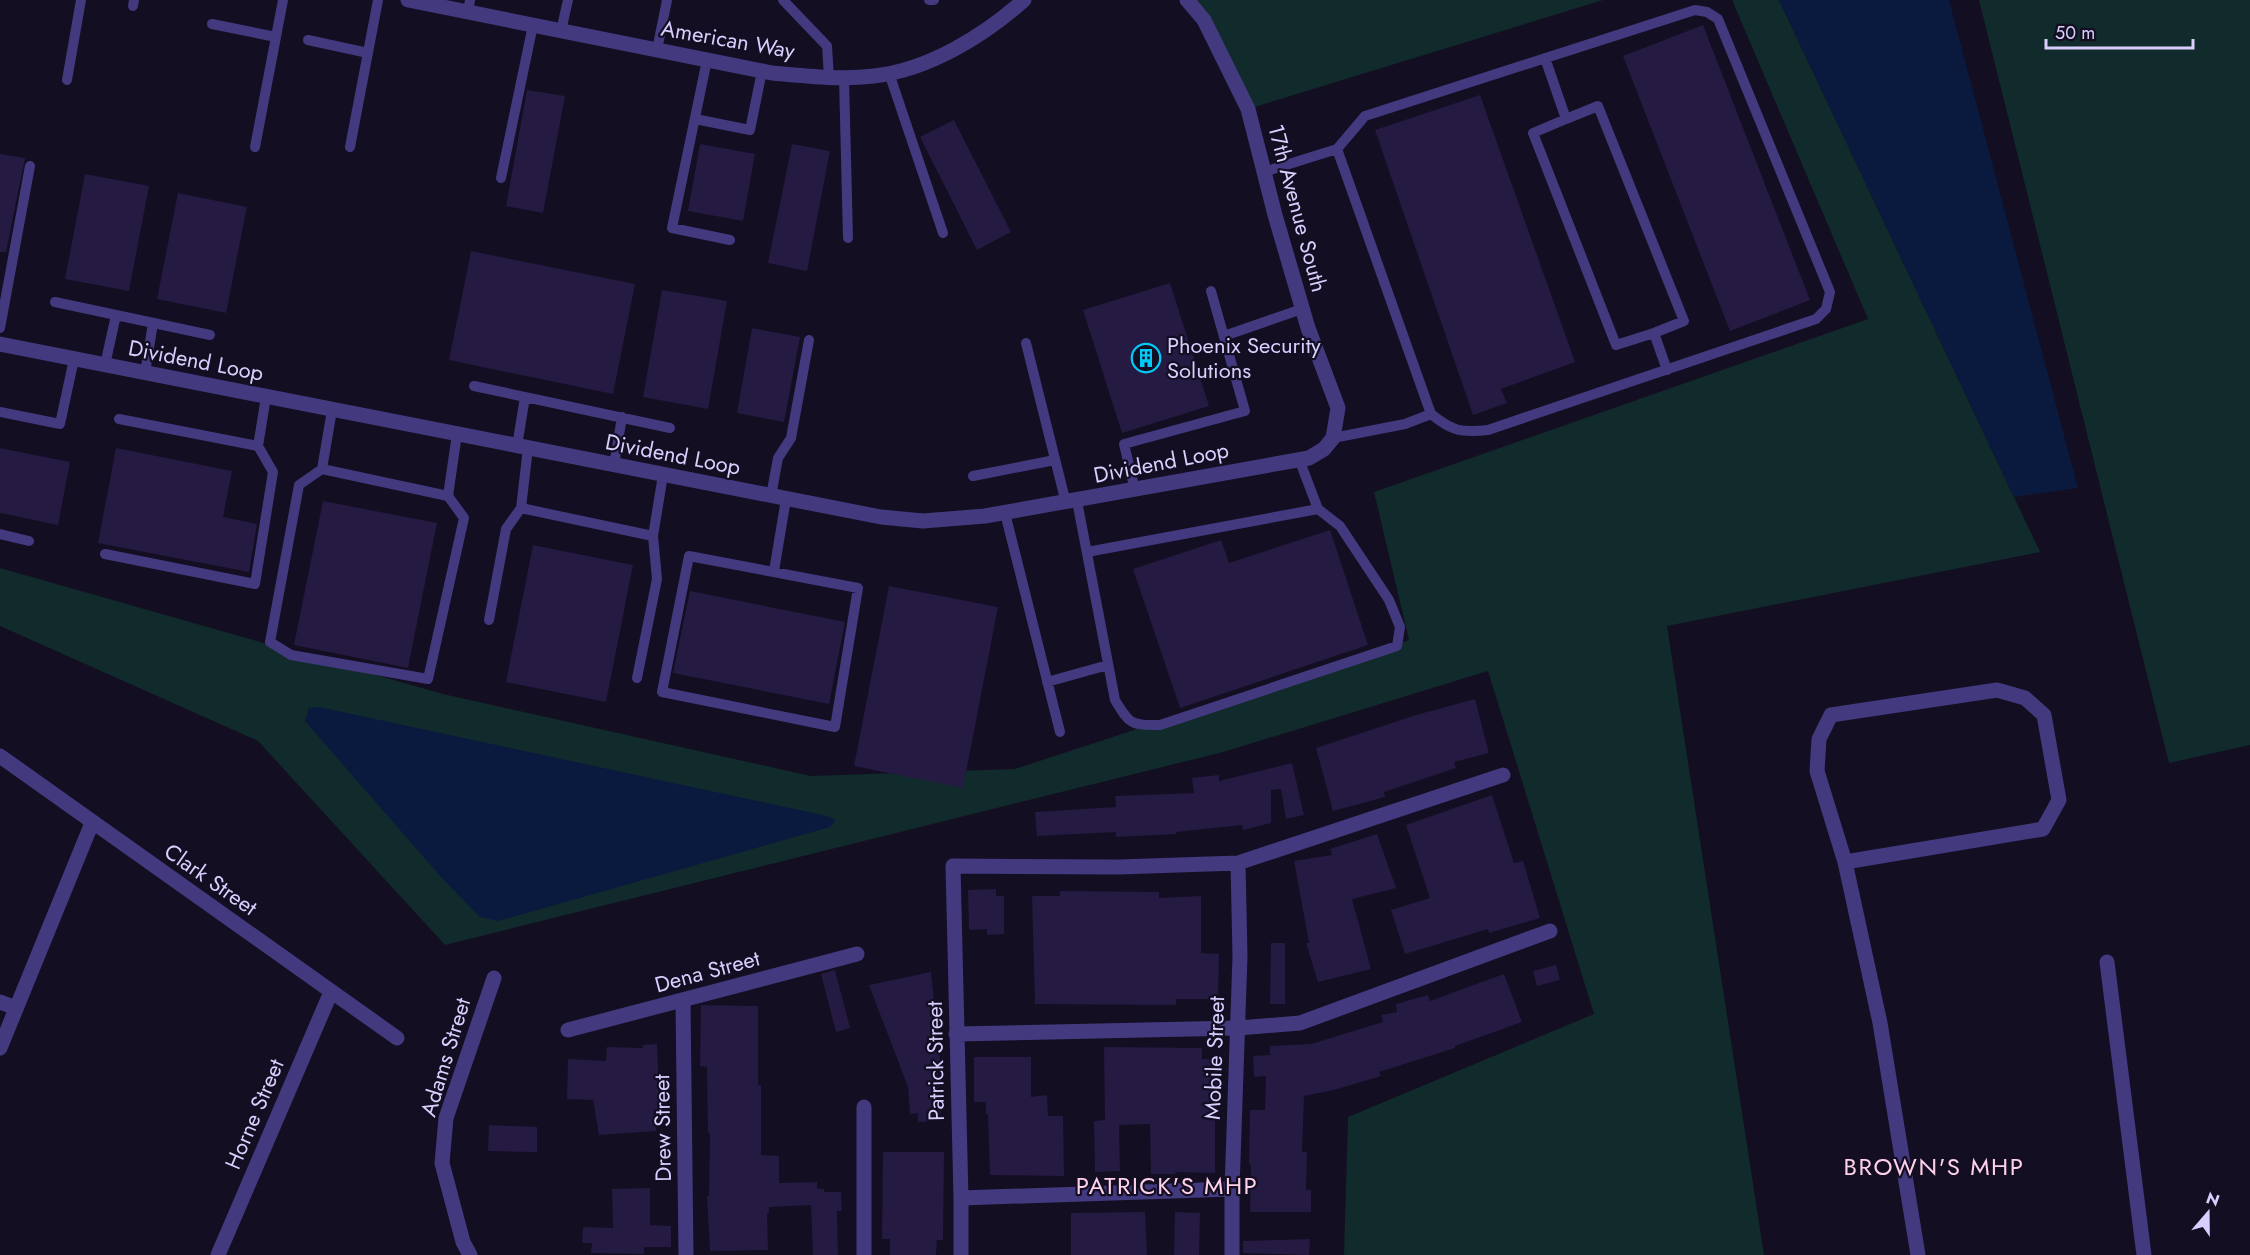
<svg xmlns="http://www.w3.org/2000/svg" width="2250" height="1255" font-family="Jost,sans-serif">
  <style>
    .green { fill: #112a2b }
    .water { fill: #0a193e }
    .building { fill: #251a42 }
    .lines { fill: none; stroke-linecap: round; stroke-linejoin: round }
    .lane { stroke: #42397f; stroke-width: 10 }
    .street { stroke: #42397f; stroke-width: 15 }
    .labels { text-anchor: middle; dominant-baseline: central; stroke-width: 4.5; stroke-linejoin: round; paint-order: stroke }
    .street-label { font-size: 22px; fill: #d8cffe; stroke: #130e21 }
    .poi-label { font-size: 22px; fill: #d8cffe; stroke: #130e21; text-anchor: start }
    .neighbourhood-label { font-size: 24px; letter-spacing: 1.5px; fill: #fed1ea; stroke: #130e21 }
  </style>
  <rect width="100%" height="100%" fill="#130e21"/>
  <path class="green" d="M1187,0H1603L1248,109Z
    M1732,0H1779L2040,552L1667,626L1764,1255H1344L1348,1117L1594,1014L1488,671L1223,752L445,945L258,741L0,626V568L443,694L811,776L1015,769L1409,640L1374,492L1868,319Z
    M1979,0H2250V745L2169,763Z"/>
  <path class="water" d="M1779,0H1949L2078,488L2014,497Z
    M319,707L827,816L835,820L830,827L498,921L480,917L442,878L305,721L309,708Z"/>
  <path class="building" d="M1703,25L1810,300L1730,331L1623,56Z
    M527,90L565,96L543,213L506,206Z
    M1480,95L1575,362L1501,389L1507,403L1473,415L1375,130Z
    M954,120L1011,232L977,250L920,137Z
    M700,144L755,154L743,221L688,211Z
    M792,144L830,151L807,271L768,263Z
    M0,154L25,158L6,252H0Z
    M85,174L149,186L129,291L65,279Z
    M178,193L247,207L226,313L157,299Z
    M471,251L635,284L613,394L449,360Z
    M1170,283L1209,406L1122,433L1083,310Z
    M662,290L727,301L708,409L643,397Z
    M752,328L800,337L784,422L737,413Z
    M0,448L70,462L58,525L0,513Z
    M116,448L232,471L223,517L257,524L249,572L98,543Z
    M323,501L437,523L408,668L294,645Z
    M1330,530L1368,645L1180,708L1133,569L1221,540L1229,563Z
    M533,545L633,565L606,702L506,682Z
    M889,586L998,607L963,788L854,766Z
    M690,591L845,622L829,704L673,673Z
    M1475,699L1489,753L1454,762L1456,768L1384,792L1385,797L1333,811L1316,748L1416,715Z
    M1292,763L1304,815L1286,819L1281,789L1271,790V823L1243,830L1242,825L1176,832V834L1116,837V832L1037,836L1035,812L1116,807L1115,796L1194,793L1192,778L1219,775V781Z
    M1492,795L1514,863L1523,861L1540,918L1489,933L1488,929L1405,954L1391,910L1430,898L1406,825Z
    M1377,834L1396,888L1352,899L1371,969L1318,982L1306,943H1309L1294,861L1332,855L1330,849Z
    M996,889V896H1004V934L987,935V929L969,930L968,890Z
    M1060,891L1159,892V898L1201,896V953L1219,954L1218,999H1176V1005L1035,1004L1032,896H1060Z
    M1271,943H1285V1004H1270Z
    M1556,965L1560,980L1537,986L1533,971Z
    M835,970L850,1028L836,1032L821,974Z
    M931,972L941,1071L938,1072L941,1121L918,1122V1113L910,1114L908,1087L869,985Z
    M1504,974L1522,1022L1455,1046V1048L1379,1072L1381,1076L1334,1090L1304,1096L1302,1152H1307L1306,1190H1311V1212H1250L1251,1165L1249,1164L1250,1110H1265L1266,1076L1254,1077L1253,1056L1270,1055V1046L1311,1044L1383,1022L1381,1015L1397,1012L1396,1004L1428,995L1430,1001Z
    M701,1005L758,1006V1085H761V1155L779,1156V1183L817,1182V1189H824V1192H841L842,1211H837L838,1255H813L811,1205L769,1207V1213H767L768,1250L710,1251L707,1196H709L710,1133H708L707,1067L700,1066Z
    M657,1044L659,1093L656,1131L599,1135L593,1100L567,1099L568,1059L606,1061L607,1047L643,1048V1045Z
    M1104,1047L1202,1048V1059H1211L1212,1081H1217V1102H1215V1173L1175,1172L1176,1174H1151L1150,1124L1119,1125L1120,1171L1095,1172L1094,1121L1105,1120Z
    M974,1057H1031V1097L1047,1095L1048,1116H1063L1064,1176L990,1175L988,1114H986V1102H974Z
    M489,1125L537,1127V1152L488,1151Z
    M883,1152H944L943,1240H937L936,1255H890V1239H882Z
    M650,1188V1225L671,1226V1247H644V1254L591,1253L592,1243H582L583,1227L613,1228L612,1189Z
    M1145,1212L1147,1255H1071V1213Z
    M1175,1212L1200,1213L1199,1255H1174Z
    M1310,1239L1309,1255L1243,1253V1241Z"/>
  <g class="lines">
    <path class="lane" d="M783,0L827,46L829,78
      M929,0H934
      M133,6L134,0
      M468,12L470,0
      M212,24L276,37
      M561,31L568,0
      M308,40L368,53
      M657,50L667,0
      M1545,58L1566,119L1598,106L1684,321L1654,333L1667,370
      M707,60L672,228L730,240
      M889,73L943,233
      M844,78L848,238
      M67,80L81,0
      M695,119L750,130L762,71
      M1566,119L1533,133L1616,345L1654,333
      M255,147L283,0
      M350,147L378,0
      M1337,149L1431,414
      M1264,172L1337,149L1365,116L1695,10L1707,12L1718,19L1830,292L1826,309L1816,319L1488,430C1461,433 1452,431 1431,414L1405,424L1333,438
      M501,178L533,25
      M55,302L210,335
      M0,328L30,166
      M1224,336L1302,309
      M1026,343L1066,503
      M105,365L116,315
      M145,373L153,323
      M474,386L670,428
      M332,410L322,469L299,485L270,642L291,655L428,679L464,518L448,496L457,434
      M0,412L60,424L74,359
      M119,419L258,446
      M517,446L525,397
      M1299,459L1318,509
      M614,465L622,417
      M322,469L448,496
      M973,476L1055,460
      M1135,490L1124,444L1245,411L1211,291
      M771,496L778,458L791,438L809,340
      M1077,501L1115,700C1130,725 1131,725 1160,725L1397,646L1400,627L1389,600L1340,526L1318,509L1087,552
      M521,508L653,536
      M1005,513L1060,732
      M0,534L29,541
      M105,554L255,584L273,472L258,446L266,397
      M689,556L858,588L835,727L662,692Z
      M774,571L786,499
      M489,620L506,529L521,508L528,448
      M637,678L657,579L653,536L663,475
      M1047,682L1108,665"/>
    <path class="street" d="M408,0L772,73C806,76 840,80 874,76C928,70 984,36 1024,0
      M0,344L881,517L923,521L985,516L1309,458L1324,449L1333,438L1338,408L1308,328L1275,215L1248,109L1204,20L1187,0
      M0,756L397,1038
      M1845,862L2043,829L2059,800L2044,715L2025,698L1997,690L1831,715L1819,739L1817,771L1845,862L1880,1023L1918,1255
      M2107,962L2144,1255
      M683,1001L686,1255
      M0,1002L16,1008
      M568,1030L857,954
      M956,1034L1238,1028L1300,1023L1550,931
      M0,1048L92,823
      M864,1107V1255
      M961,1198L1232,1189
      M218,1255L331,992
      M470,1255L463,1242L442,1163L446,1118L494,978
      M961,1255V1198L953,866L1119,867L1238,863L1503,775
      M1232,1255V1189L1240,956L1238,863"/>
  </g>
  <defs>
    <g id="building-ring" transform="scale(1.5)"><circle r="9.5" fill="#130e21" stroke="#04c8f5" stroke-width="1.5"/><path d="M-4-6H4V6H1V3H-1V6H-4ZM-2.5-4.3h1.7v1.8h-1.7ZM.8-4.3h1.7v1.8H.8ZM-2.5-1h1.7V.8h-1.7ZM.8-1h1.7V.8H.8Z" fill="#04c8f5"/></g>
  </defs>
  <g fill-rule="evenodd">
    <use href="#building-ring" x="1146" y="358"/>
  </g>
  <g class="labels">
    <g class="street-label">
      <text transform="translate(728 39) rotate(10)">American Way</text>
      <text transform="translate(1298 208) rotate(75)">17th Avenue South</text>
      <text transform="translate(196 360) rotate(11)">Dividend Loop</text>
      <text transform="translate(673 454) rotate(11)">Dividend Loop</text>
      <text transform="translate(1161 462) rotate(-11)">Dividend Loop</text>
      <text transform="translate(211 879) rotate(35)">Clark Street</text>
      <text transform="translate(707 971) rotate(-15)">Dena Street</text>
      <text transform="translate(445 1057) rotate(-73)">Adams Street</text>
      <text transform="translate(1214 1058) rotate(-88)">Mobile Street</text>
      <text transform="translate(935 1061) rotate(-91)">Patrick Street</text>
      <text transform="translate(254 1114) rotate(-67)">Horne Street</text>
      <text transform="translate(662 1128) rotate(-91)">Drew Street</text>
    </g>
    <g class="poi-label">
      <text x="1167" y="345">Phoenix Security<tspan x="1167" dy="25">Solutions</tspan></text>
    </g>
    <g class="neighbourhood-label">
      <text x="1934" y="1166">BROWN'S MHP</text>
      <text x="1167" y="1185">PATRICK'S MHP</text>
    </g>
  </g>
  <g transform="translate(2208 1213) rotate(20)" stroke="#130e21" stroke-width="4.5" paint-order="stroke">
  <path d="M0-4.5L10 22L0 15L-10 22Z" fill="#d8cffe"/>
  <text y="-9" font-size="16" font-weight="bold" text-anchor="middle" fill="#d8cffe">N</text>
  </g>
  <path d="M2046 39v9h147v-9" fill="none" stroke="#d8cffe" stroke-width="3"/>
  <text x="2055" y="39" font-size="18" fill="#d8cffe" stroke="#130e21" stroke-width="4.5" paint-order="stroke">50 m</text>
</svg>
